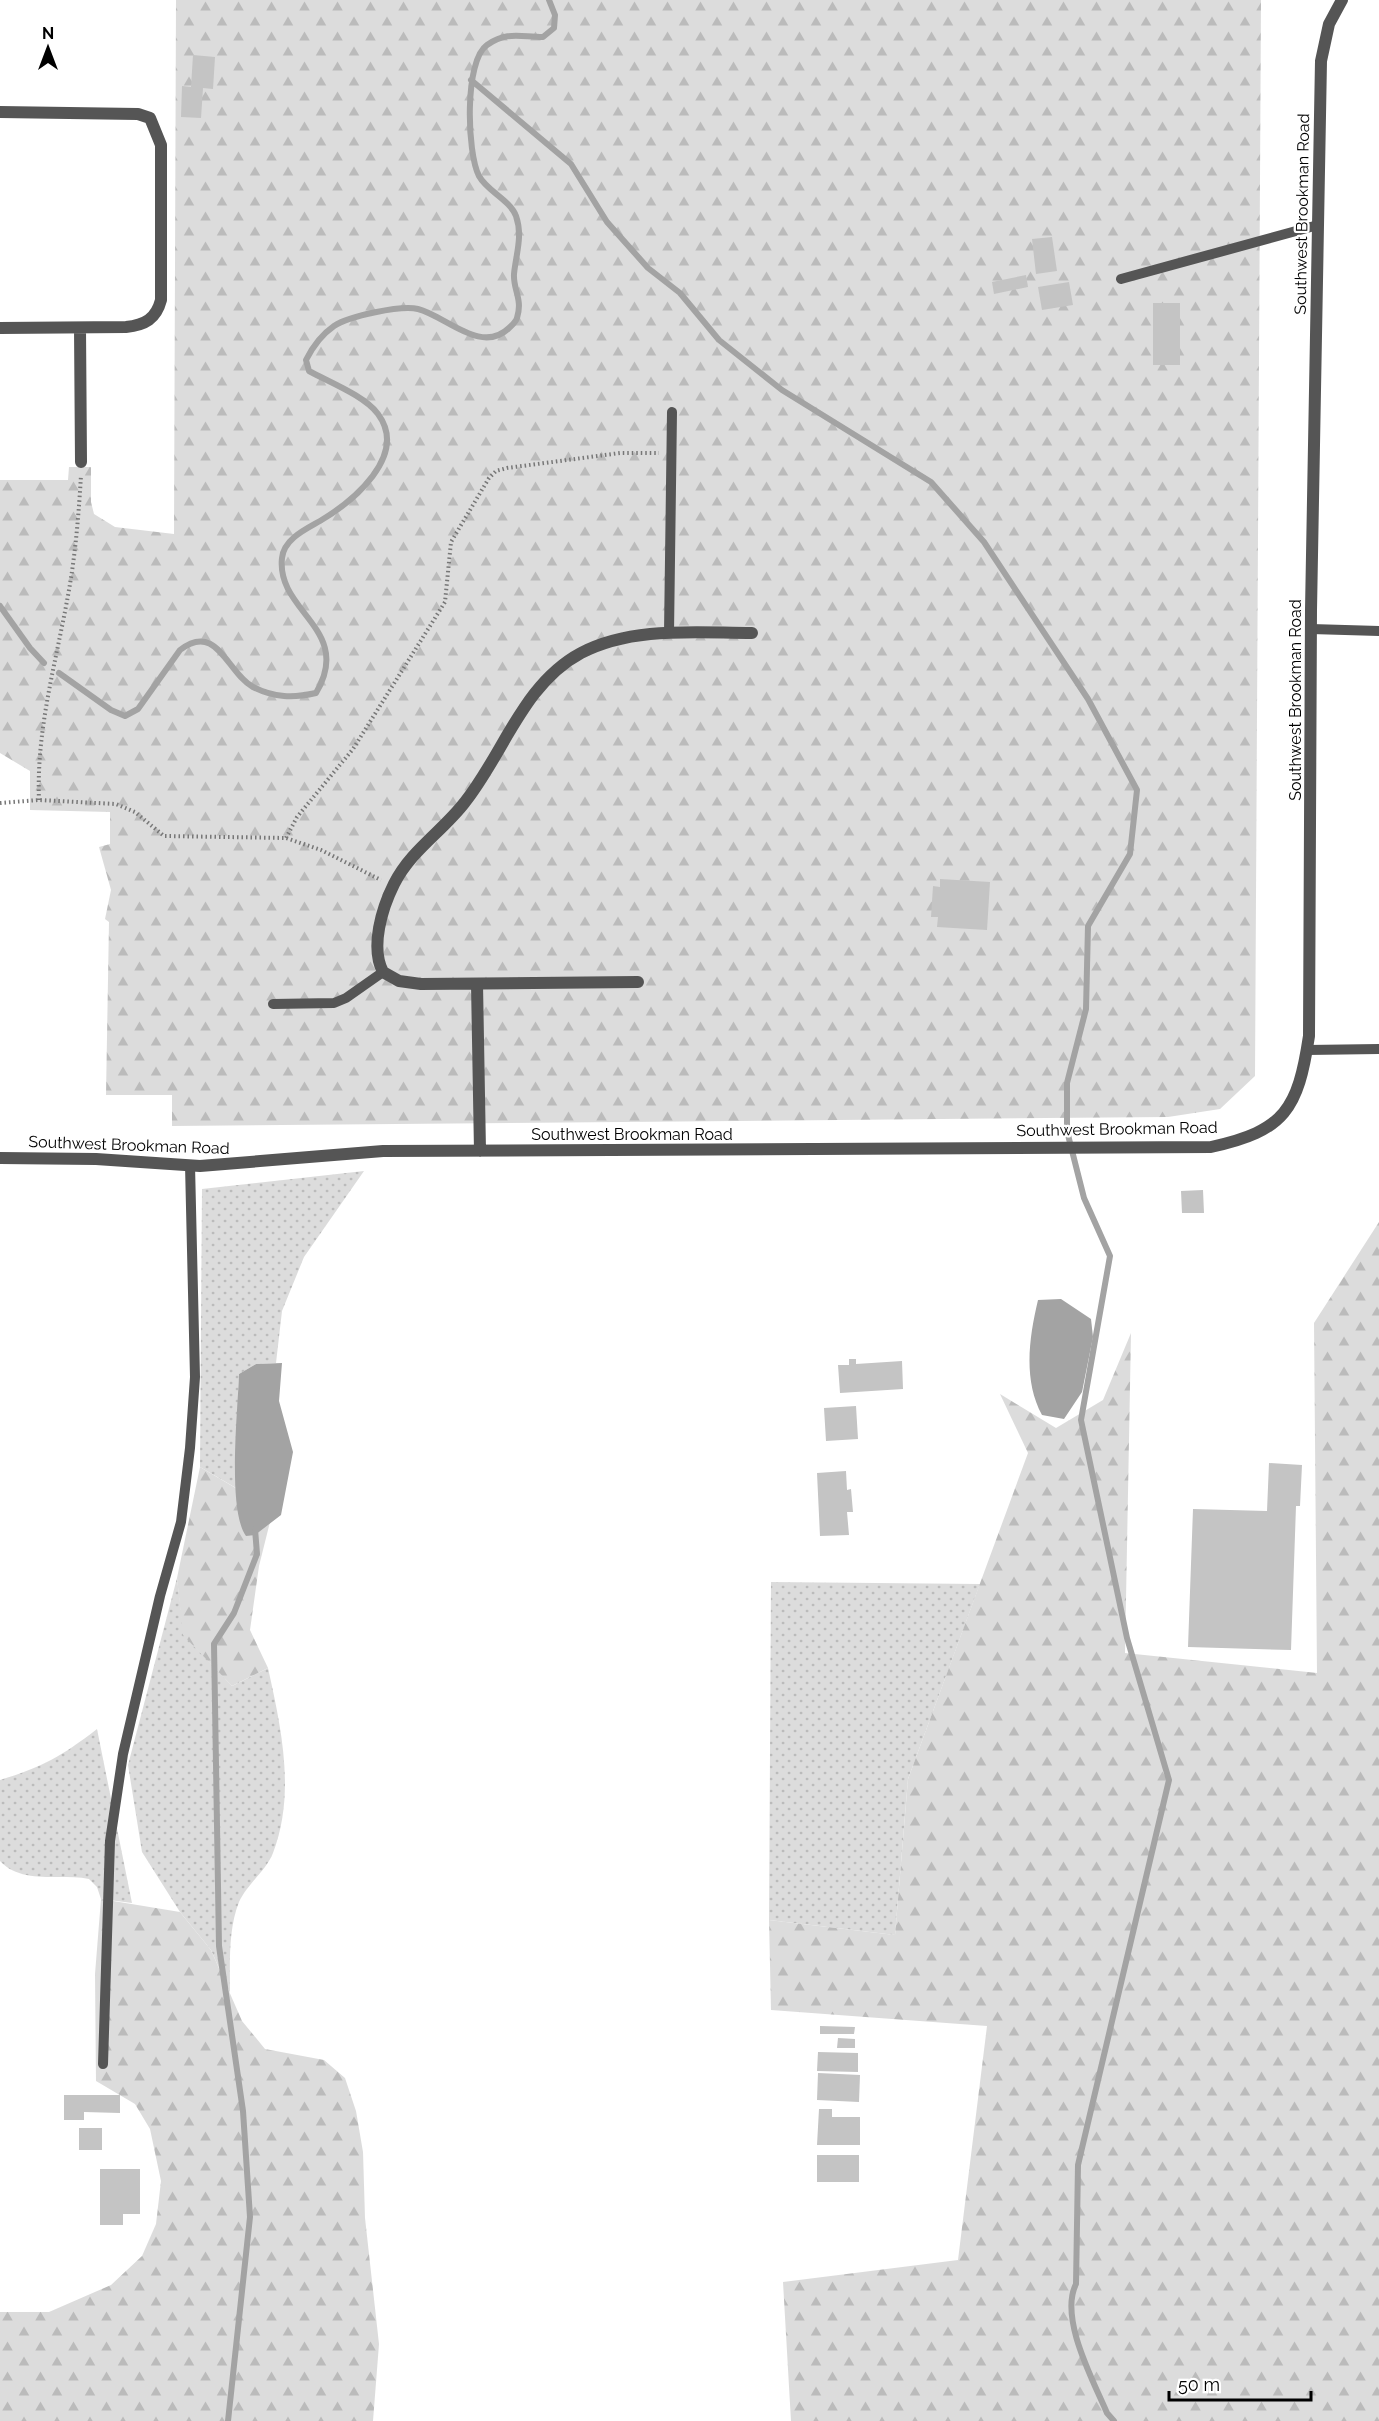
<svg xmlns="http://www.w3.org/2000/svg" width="1379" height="2421" font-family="Raleway,sans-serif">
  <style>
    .grass { fill: url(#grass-dots) }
    .forest { fill: url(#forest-firs) }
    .water { fill: #a3a3a3 }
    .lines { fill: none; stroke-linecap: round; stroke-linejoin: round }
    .stream { stroke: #a3a3a3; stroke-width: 6 }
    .building { fill: #c4c4c4 }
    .path { stroke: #777; stroke-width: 4; stroke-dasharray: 1.5 3; stroke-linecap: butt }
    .lane { stroke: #555; stroke-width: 10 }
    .street { stroke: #555; stroke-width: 12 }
    .labels { text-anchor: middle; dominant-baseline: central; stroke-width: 4.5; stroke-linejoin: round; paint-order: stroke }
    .street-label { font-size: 16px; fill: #000; stroke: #fff }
  </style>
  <defs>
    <pattern id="grass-dots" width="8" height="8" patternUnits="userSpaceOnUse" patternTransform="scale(1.5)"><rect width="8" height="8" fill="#dcdcdc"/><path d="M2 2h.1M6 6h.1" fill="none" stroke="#bbb" stroke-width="1.8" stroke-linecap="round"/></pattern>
    <pattern id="forest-firs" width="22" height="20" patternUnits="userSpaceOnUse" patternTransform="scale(1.5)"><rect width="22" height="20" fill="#dcdcdc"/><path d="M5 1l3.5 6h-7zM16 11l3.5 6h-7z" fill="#bbb"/></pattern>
  </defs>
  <rect width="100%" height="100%" fill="#fff"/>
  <path class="grass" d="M364,1171L304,1257L282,1311L276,1363L256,1364L239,1374L236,1488L200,1467L202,1189Z
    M177,1578L184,1635L232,1686L268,1668C281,1727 296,1793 273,1853C266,1871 247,1884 239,1902C228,1930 230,1963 230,1993L211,1950L180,1912L142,1852L128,1765Z
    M771,1582L980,1584L908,1779L895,1935L769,1920Z
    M97,1729L132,1903L101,1899L97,1887L89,1879C61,1873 22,1885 0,1861V1780C43,1767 62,1756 97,1729Z"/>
  <path class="forest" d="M176,0H1261L1255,1076L1220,1109L1168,1117L172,1126V1095H106L109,922L105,919L111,890L99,847L110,844V812L30,810V771L0,753V480H68L69,467H91V502L94,514L115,527L174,534Z
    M1379,1222V2421H791L783,2282L958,2260L987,2026L771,2010L769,1920L895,1935L908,1779L1028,1453L1000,1394L1056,1428L1103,1400L1131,1333L1125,1653L1317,1673L1314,1323Z
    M200,1467L273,1510L259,1566L250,1630L268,1668L232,1686L183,1635L177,1578Z
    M101,1899L180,1912L211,1950L242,2021L265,2049L324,2060L345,2078L356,2111L363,2152L365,2218L379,2344L373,2421H0V2312H49L111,2285L142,2256L156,2224L161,2181L150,2129L135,2104L96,2081L95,1974Z"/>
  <path class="water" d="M1061,1299L1091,1319L1093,1337L1082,1392L1064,1419L1042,1415C1023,1380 1029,1338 1038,1300Z
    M282,1363L279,1401L293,1452L281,1515L255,1535L246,1536C227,1510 238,1409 239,1374L256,1364Z"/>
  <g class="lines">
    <path class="stream" d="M471,80L571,164L607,222L648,268L680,293L719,340L782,390L931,482L984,542L1088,699L1137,790L1130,854L1088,926L1086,1009L1067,1083V1131L1084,1198L1110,1256L1081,1420L1127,1638L1169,1780L1078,2165L1076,2284C1059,2318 1093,2380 1107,2413L1114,2421
      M0,606L30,648L44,663
      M59,673L111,710L125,716L138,709L180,650C217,621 227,673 253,687C274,698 294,698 316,693C354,629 276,612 282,558C284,539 306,529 320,521C352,502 409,456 378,414C365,396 329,382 309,371L306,360C313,346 321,335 334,326C349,316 401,305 418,309C446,316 481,355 509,328C512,325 516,322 517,318C523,299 513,290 514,274C516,254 523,236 516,216C510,200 487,191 479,176C467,153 464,61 487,45C507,31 520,37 543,37L554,28L555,15L549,0
      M228,2421L250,2217L243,2111L219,1946L214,1644L234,1613L257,1554L255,1529"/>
  </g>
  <path class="building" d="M193,55L215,57L213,89L203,88L201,118L181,117L182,86L191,87Z
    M1052,237L1057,271L1036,274L1032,239Z
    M1026,275L1028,287L994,294L992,282Z
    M1069,282L1073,305L1042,310L1038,287Z
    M1153,303H1180V365H1153Z
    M940,879L990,882L987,930L937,927L938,917H931L933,886L940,887Z
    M1203,1190L1204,1213H1182L1181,1191Z
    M849,1359H856V1364L902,1361L903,1389L840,1393L838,1365H849Z
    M856,1406L858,1439L826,1441L824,1408Z
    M1269,1463L1302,1465L1300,1506H1296L1291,1650L1188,1647L1193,1509L1267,1511Z
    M846,1471L847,1490L851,1489L853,1512H847L849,1535L820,1536L817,1473Z
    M820,2026L855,2027L854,2034H820Z
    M838,2038L855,2039V2048H837Z
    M818,2052L858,2053V2072L817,2071Z
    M818,2073L860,2075L859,2102L817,2100Z
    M64,2095H120V2113L84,2112V2120H64Z
    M819,2109H832V2117H860V2145H817Z
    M79,2128H102V2150H79Z
    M817,2155H859V2182H817Z
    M100,2169H140V2214H123V2225H100Z"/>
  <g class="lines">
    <path class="path" d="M39,800C36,726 58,656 70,584C76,548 79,510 81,475
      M0,803L39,800L116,804L135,812L164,836L286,838L321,850L381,880
      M286,838L297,817L353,749L445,602L451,542L489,478L496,471L507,468L620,453H659"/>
    <path class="lane" d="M1121,279L1318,225
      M1311,629L1379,631
      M669,633L672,412
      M273,1004L334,1003L346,998L383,972
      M1307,1050L1379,1049
      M103,2064L110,1841L123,1754L160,1596L181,1522L190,1448L195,1377L190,1165"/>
    <path class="street" d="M0,112L138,114L150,118L161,145V300C156,319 145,325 126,327L0,328
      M80,328L81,462
      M638,982L421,984L399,981L383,972C370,947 382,908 394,884C411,850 443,831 465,802C504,753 523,684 581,653C633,626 696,633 752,633
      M477,984L480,1151
      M0,1158L96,1159L200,1166L383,1151L1211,1147C1285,1131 1298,1109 1309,1036L1311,610L1321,61L1329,24L1342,0"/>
  </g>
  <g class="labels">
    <g class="street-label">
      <text transform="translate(1302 214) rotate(-89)">Southwest Brookman Road</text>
      <text transform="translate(1295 700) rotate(-90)">Southwest Brookman Road</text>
      <text transform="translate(1117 1129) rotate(-1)">Southwest Brookman Road</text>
      <text x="632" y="1134">Southwest Brookman Road</text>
      <text transform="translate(129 1145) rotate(2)">Southwest Brookman Road</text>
    </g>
  </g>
  <g transform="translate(48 48)" stroke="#ffffff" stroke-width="4.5" paint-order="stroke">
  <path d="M0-4.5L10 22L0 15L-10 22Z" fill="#000000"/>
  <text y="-9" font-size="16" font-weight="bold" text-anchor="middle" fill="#000000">N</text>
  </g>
  <path d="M1169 2391v9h142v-9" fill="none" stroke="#000000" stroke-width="3"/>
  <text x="1178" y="2391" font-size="18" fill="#000000" stroke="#ffffff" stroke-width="4.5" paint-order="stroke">50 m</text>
</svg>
